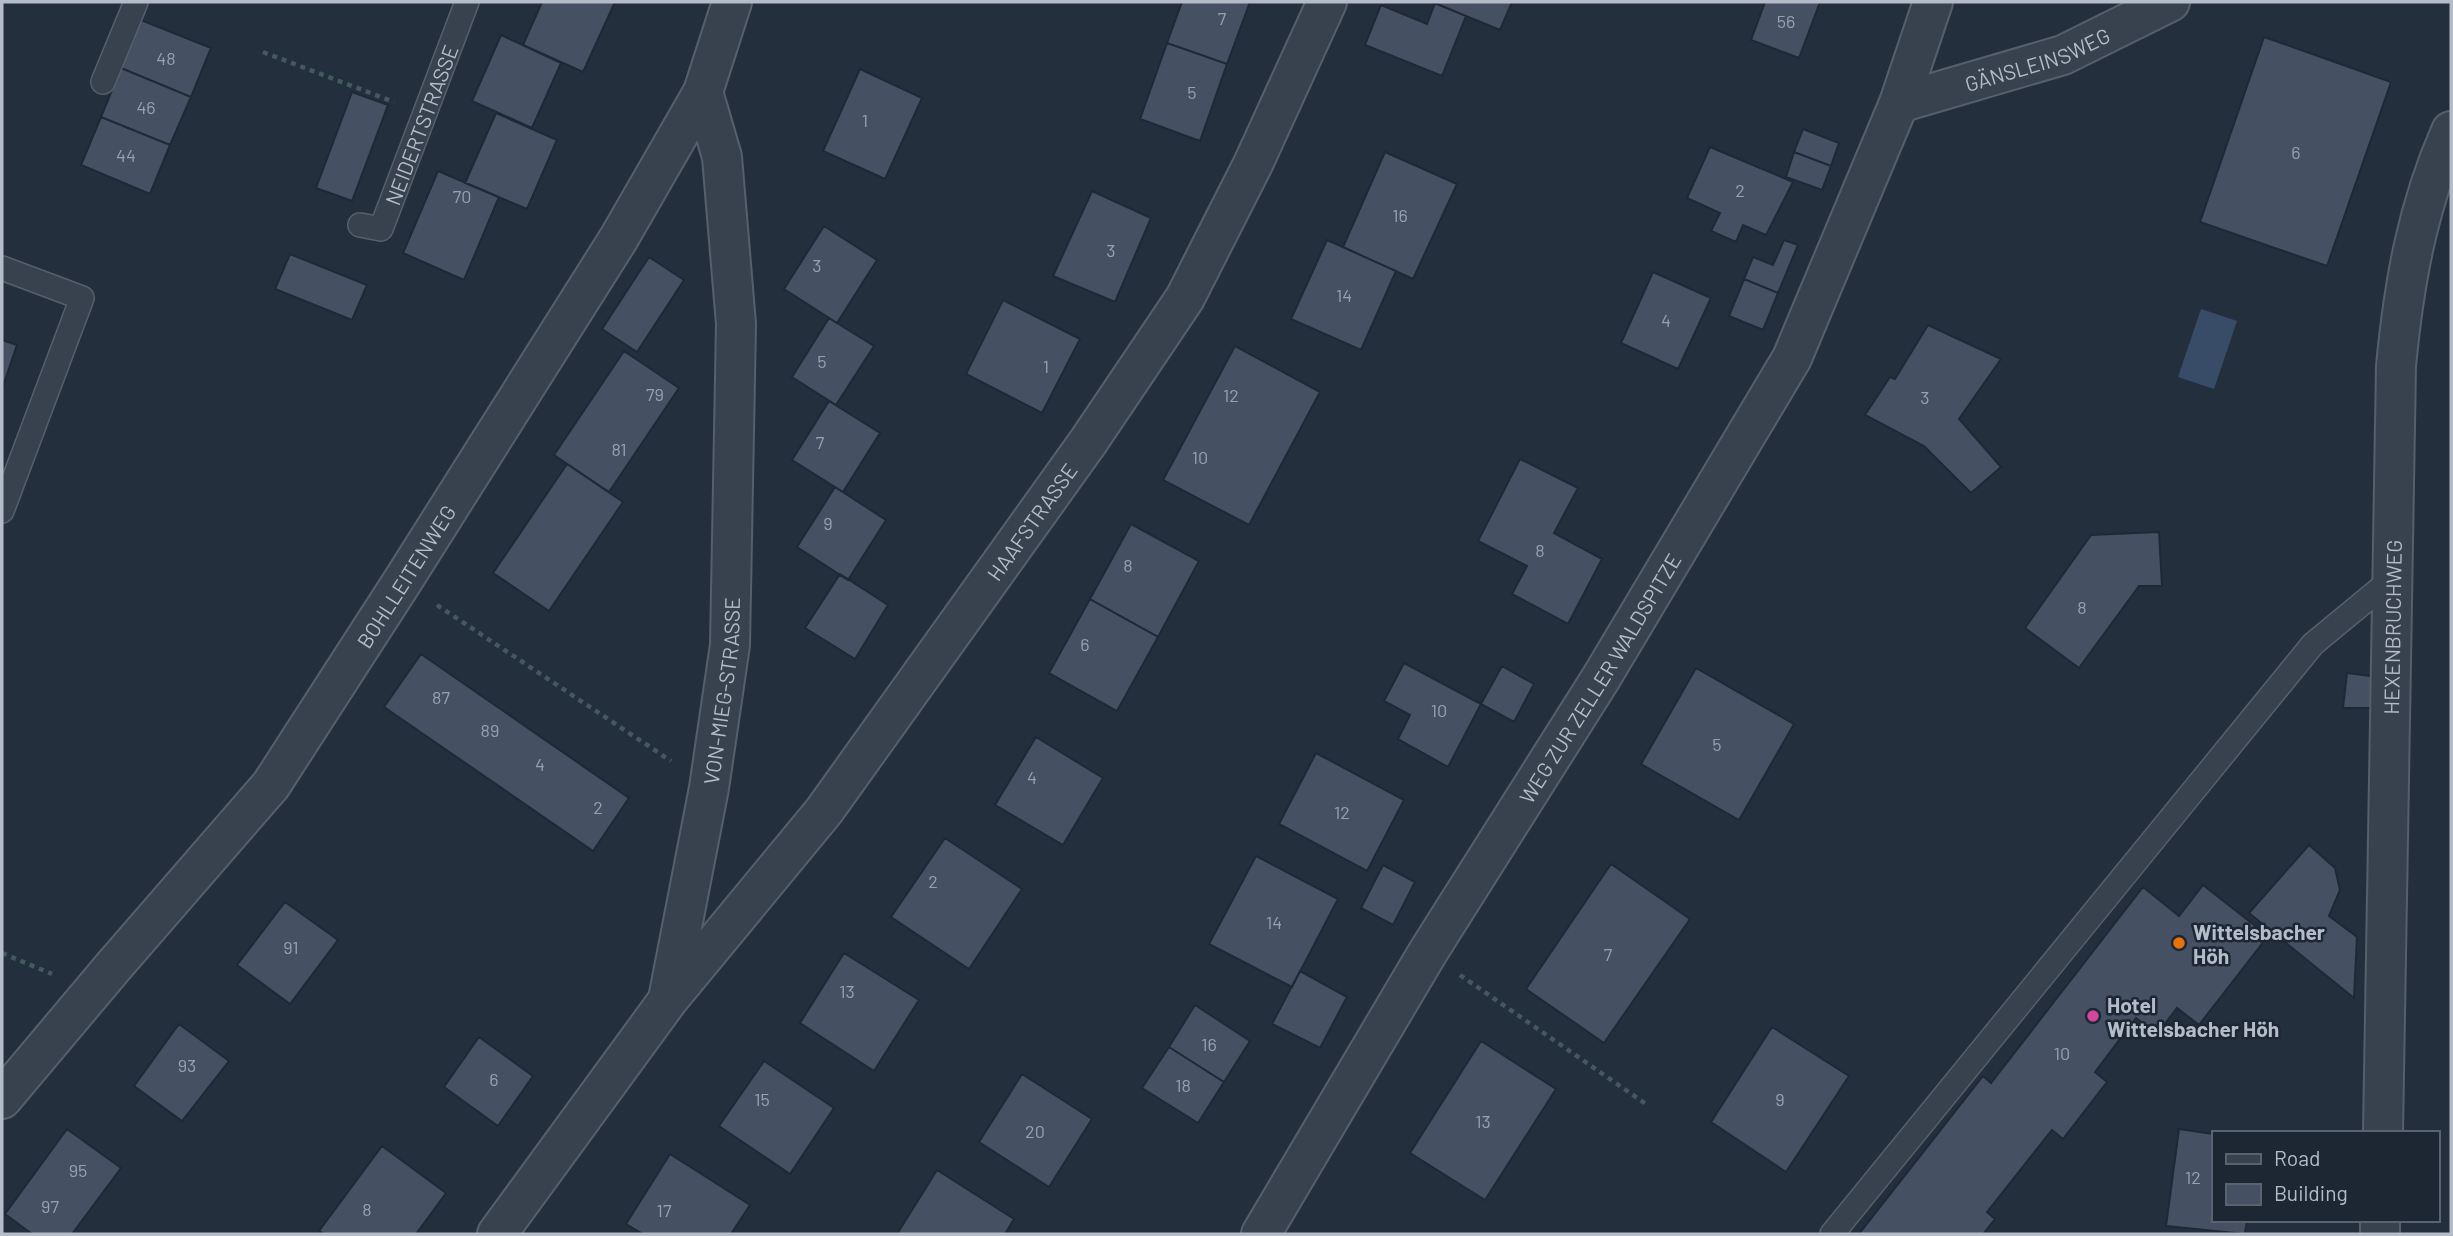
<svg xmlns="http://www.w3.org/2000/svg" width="2453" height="1236" font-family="Barlow,sans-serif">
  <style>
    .water { fill: #394c67 }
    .building { fill: #455162; stroke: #1f2835; stroke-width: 2 }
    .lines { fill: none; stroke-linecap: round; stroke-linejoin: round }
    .service-casing { stroke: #565f6c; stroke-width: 26 }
    .minor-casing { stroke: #565f6c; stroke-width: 42 }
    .path { stroke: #44595c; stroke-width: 4.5; stroke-dasharray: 5 5; stroke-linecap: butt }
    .service { stroke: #38414e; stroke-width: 23 }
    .minor { stroke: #38414e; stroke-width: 38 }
    .food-dot { fill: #e8710a; stroke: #1d2633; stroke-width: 2.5 }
    .hotel-dot { fill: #d1479c; stroke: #1d2633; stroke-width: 2.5 }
    .labels { text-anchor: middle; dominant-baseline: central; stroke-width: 5; stroke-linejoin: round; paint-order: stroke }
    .number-label { font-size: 18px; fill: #98a1af }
    .street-label { font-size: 21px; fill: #b4bcc9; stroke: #1d2633 }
    .poi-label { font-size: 21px; font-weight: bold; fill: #b4bcc9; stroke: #1d2633; text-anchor: start }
  </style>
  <rect width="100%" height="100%" fill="#242f3e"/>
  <path class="water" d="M2201,309L2237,321L2214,389L2178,377Z"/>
  <path class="building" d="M542,2H615L583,72L523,45Z
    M1182,2H1250L1227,64L1167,43Z
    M1432,2H1512L1500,30Z
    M1765,2H1820L1799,58L1751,40Z
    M1435,3L1466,16L1442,76L1365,45L1381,5L1427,24Z
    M141,20L211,48L191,97L121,68Z
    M501,35L561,63L532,128L472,101Z
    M2264,37L2391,82L2327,266L2200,222Z
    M1167,43L1227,64L1200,141L1140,119Z
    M121,68L191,97L170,145L101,117Z
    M860,69L922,98L885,179L823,151Z
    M352,92L388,105L352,201L316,188Z
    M496,113L557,140L527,209L465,183Z
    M101,117L170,145L150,194L81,165Z
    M1803,129L1839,143L1831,166L1794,152Z
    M1710,147L1793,182L1766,235L1743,225L1736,242L1711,231L1720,213L1687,198Z
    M1385,152L1457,184L1413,279L1343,247Z
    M1794,152L1831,166L1822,190L1786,177Z
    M438,171L499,197L464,280L403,253Z
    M1092,191L1151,218L1115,302L1053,276Z
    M824,226L877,260L837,323L784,289Z
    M1327,240L1396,271L1361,350L1291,319Z
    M1784,240L1798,245L1778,293L1744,279L1753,257L1773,265Z
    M290,254L367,285L352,320L275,289Z
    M649,257L684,280L637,352L602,329Z
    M1653,272L1711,298L1678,369L1621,343Z
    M1744,279L1778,293L1763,330L1729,316Z
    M1003,300L1080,339L1042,413L966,374Z
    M829,318L874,346L836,405L792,377Z
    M1928,325L2001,359L1959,419L2001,467L1971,493L1924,446L1865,415L1890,377L1895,379Z
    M2,340L17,345L2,389Z
    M1235,346L1320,392L1249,525L1163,480Z
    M624,351L679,388L609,492L554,455Z
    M829,401L880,433L843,492L792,460Z
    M1520,459L1578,488L1554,533L1602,559L1568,624L1512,594L1527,566L1478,541Z
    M567,464L623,502L549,611L493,573Z
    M835,487L886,520L848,580L797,547Z
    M1131,524L1199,561L1158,637L1090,599Z
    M2159,532L2162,586H2139L2079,668L2025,628L2091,535Z
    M840,574L888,605L855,659L805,628Z
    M1090,599L1158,637L1117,711L1049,673Z
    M421,654L629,798L593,851L384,707Z
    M1404,663L1481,704L1448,767L1398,739L1410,715L1384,701Z
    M1502,666L1534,684L1514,722L1481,704Z
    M1696,668L1794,724L1739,820L1641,764Z
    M2347,673L2378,677L2377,708H2343Z
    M1036,737L1103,778L1063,845L995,805Z
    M1316,753L1404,800L1367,871L1279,824Z
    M945,838L1022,889L969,969L891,917Z
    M2309,845L2335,868L2340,890L2329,916L2357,937L2354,998L2249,913Z
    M1256,856L1338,899L1292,987L1209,944Z
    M1611,864L1690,919L1604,1043L1526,989Z
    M1383,865L1415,882L1393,925L1361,908Z
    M2203,885L2268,936L2199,1025L2177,1008L2157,1034L2136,1018L2095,1072L2107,1082L2063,1139L2052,1130L1987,1212L1995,1219L1983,1234H1859L1983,1076L1991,1083L2143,887L2179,916Z
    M285,902L338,940L290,1004L237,965Z
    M844,953L919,1000L874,1071L800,1023Z
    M1300,971L1347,997L1320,1048L1272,1024Z
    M1195,1005L1250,1041L1224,1082L1169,1047Z
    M179,1024L229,1061L182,1121L134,1086Z
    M1772,1027L1849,1076L1786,1172L1711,1122Z
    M479,1037L533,1076L498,1126L444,1087Z
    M1481,1041L1556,1089L1485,1200L1410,1153Z
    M1169,1047L1224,1082L1198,1123L1142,1088Z
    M764,1061L834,1108L790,1174L719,1126Z
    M1022,1074L1092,1119L1049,1187L979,1142Z
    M67,1129L121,1168L72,1234H32L5,1214Z
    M2179,1129L2213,1134V1220H2247L2245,1234L2166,1226Z
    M382,1146L446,1193L416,1234H324L319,1231Z
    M670,1154L750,1205L731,1234H643L626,1224Z
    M937,1170L1014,1219L1005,1234H897Z"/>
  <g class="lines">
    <g class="service-casing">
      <g id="service">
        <path d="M103,82L136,2"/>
        <path id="s1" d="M360,225L381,229L467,2"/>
        <path d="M2,268L82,298L2,511"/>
        <path d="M1832,1234L2313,644L2393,578"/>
      </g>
    </g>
    <g class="minor-casing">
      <g id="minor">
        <path id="s2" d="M1899,103L2063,55L2170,2"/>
        <path id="s3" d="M669,994L709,788L730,645L736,324L722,157L703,92"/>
        <path id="s4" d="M2,1099L113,967L271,785L402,582L619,238L703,92L732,2"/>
        <path id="s5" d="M2383,1133L2396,366C2404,283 2417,208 2451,131"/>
        <path id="s6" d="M497,1234L668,1000L824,811L1088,442L1185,298L1253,164L1327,2"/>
        <path id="s7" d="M1261,1234L1428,952L1601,678L1792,358L1899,103L1933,2"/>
        <path d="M2380,1234V1220"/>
      </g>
    </g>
    <path class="path" d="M263,52L394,102
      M437,605L671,761
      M2,953L52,974
      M1460,975L1646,1104"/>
    <use href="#service" class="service"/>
    <use href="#minor" class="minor"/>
  </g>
  <circle class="food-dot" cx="2179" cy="943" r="7"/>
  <circle class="hotel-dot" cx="2093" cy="1016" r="7"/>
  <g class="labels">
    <g class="number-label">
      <text x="1222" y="18">7</text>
      <text x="1786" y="21">56</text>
      <text x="166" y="58">48</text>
      <text x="1192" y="92">5</text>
      <text x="146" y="107">46</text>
      <text x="865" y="120">1</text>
      <text x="2296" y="152">6</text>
      <text x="126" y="155">44</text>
      <text x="1740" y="190">2</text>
      <text x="462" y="196">70</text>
      <text x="1400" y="215">16</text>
      <text x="1111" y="250">3</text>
      <text x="817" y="265">3</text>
      <text x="1344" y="295">14</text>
      <text x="1666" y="320">4</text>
      <text x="822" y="361">5</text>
      <text x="1046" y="366">1</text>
      <text x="655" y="394">79</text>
      <text x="1231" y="395">12</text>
      <text x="1925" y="397">3</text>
      <text x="820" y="442">7</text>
      <text x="619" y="449">81</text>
      <text x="1200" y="457">10</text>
      <text x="828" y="523">9</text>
      <text x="1540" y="550">8</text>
      <text x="1128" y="565">8</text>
      <text x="2082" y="607">8</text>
      <text x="1085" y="644">6</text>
      <text x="441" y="697">87</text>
      <text x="1439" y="710">10</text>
      <text x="490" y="730">89</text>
      <text x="1717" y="744">5</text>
      <text x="540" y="764">4</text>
      <text x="1032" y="777">4</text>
      <text x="598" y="807">2</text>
      <text x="1342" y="812">12</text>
      <text x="933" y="881">2</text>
      <text x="1274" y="922">14</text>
      <text x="291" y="947">91</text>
      <text x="1608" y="954">7</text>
      <text x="847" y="991">13</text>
      <text x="1209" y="1044">16</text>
      <text x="2062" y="1053">10</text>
      <text x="187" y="1065">93</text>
      <text x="494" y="1079">6</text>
      <text x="1183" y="1085">18</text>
      <text x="762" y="1099">15</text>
      <text x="1780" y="1099">9</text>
      <text x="1483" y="1121">13</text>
      <text x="1035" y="1131">20</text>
      <text x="78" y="1170">95</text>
      <text x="2193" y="1177">12</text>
      <text x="50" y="1206">97</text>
      <text x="367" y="1209">8</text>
      <text x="664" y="1210">17</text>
    </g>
    <g class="street-label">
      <text stroke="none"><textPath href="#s2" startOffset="145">GÄNSLEINSWEG</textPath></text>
      <text stroke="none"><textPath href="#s1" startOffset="133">NEIDERTSTRASSE</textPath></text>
      <text stroke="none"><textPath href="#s6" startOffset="891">HAAFSTRASSE</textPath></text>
      <text stroke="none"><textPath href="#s4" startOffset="662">BOHLLEITENWEG</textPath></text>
      <text stroke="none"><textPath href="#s5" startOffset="506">HEXENBRUCHWEG</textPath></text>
      <text stroke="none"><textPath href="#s7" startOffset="651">WEG ZUR ZELLER WALDSPITZE</textPath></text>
      <text stroke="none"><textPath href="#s3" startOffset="308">VON-MIEG-STRASSE</textPath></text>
    </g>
    <g class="poi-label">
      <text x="2193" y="931">Wittelsbacher<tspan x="2193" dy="24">Höh</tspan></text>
      <text x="2107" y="1004">Hotel<tspan x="2107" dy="24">Wittelsbacher Höh</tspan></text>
    </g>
  </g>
  <rect width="2453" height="1236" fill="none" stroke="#b4bcc9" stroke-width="7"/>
  <rect x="2212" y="1131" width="228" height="91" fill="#1d2633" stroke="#59626f" stroke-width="2"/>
  <rect x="2226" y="1154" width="35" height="10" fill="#38414e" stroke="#59626f" stroke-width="2"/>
  <text x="2274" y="1166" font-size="21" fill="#b4bcc9">Road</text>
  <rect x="2226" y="1184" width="35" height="21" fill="#455162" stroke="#59626f" stroke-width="2"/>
  <text x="2274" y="1201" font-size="21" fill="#b4bcc9">Building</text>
</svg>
